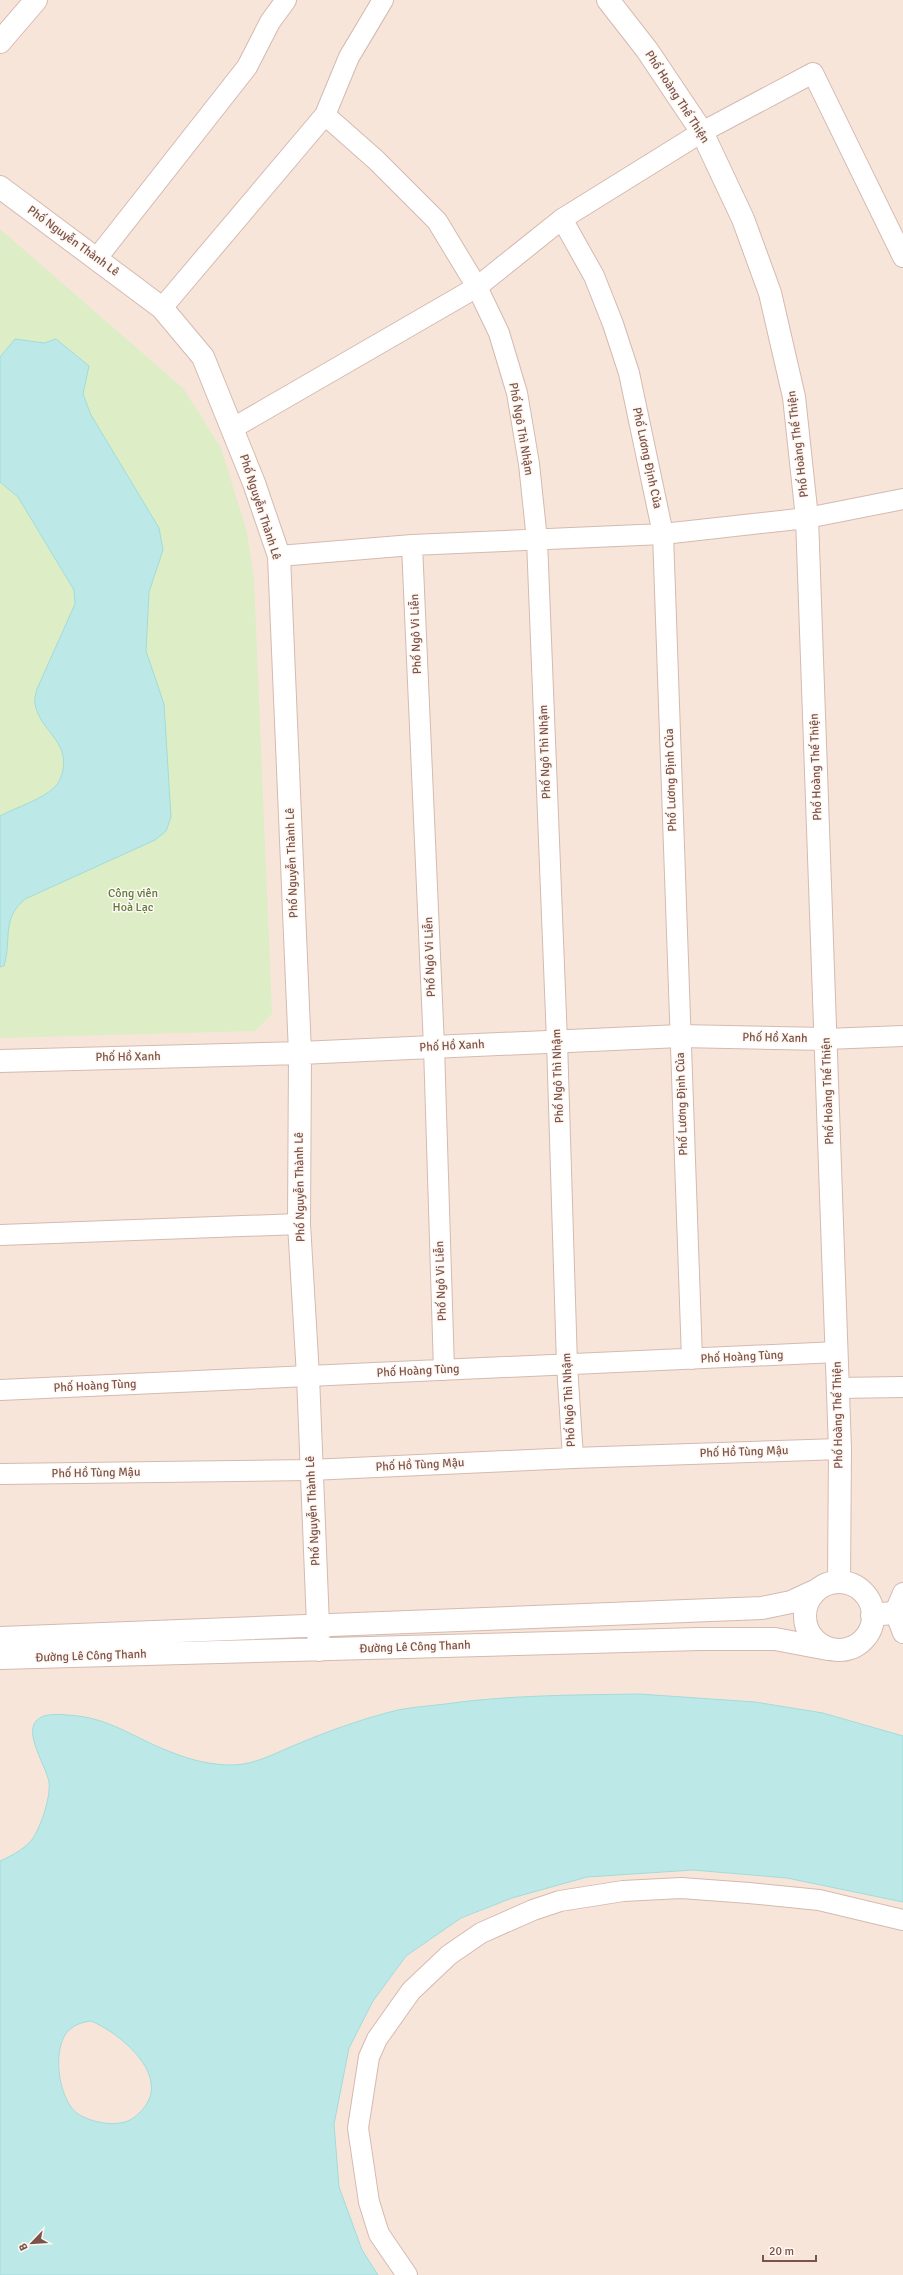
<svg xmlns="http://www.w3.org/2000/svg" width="903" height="2275" font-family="Signika,sans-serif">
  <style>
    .residential { fill: #f8e5da }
    .green { fill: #ddedc6 }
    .water { fill: #bce9e7; stroke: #a1dcda; fill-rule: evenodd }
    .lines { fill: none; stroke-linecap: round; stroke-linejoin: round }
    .minor-casing { stroke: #d4bab0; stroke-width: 22 }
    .tertiary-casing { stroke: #d4bab0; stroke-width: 24 }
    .secondary-casing { stroke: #d9bab0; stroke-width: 24 }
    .minor { stroke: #fff; stroke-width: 20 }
    .tertiary { stroke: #fff; stroke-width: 22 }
    .secondary { stroke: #fff; stroke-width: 22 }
    .labels { text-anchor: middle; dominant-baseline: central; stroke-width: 3; stroke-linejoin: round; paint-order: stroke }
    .street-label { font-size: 12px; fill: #7b534a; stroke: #fff7f1 }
    .park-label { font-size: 12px; fill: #5c7b3e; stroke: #fff7f1 }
  </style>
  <rect width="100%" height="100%" fill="#fef2ea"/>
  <path class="residential" d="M0,0H903V2275H0Z"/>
  <path class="green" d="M0,229L184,389L221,448L247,532L254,579L272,1014L255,1031L0,1038Z"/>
  <path class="water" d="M15,339L44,343L56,339L89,366L83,394L91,415L159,528L163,550L149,592L146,651L164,704L171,817L166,831L155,840L25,899C1,919 12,939 4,966L0,967V816C17,807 41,800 55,787C59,783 62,775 63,770C68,739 40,731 35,704C34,700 36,693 37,689L75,604L74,590L18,497L0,482V357Z
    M639,1694L755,1702L823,1713L903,1736V1902L787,1878L693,1870L587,1877L512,1898L461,1918L406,1956L373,2001L349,2048L334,2124L339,2187L362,2250L378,2275H0V1861C11,1856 21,1851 30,1842C40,1831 51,1797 49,1782C46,1764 17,1725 44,1716C51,1714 60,1714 67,1715C110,1717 133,1738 171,1752C190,1760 211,1765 232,1765C256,1765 279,1751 300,1743C331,1730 365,1718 398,1710C413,1707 429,1706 445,1704C509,1695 574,1695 639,1694ZM91,2021C118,2032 168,2072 146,2105C141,2112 133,2120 125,2122C110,2126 91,2122 78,2114C58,2100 51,2047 69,2030C76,2024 83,2022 91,2021Z"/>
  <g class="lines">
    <g class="minor-casing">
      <path id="minor" d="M325,115L376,160L437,221L477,287L499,333L517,393L529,464L537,540L557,1041L567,1365L573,1458
        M562,219L594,276L613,324L629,373L663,534L692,1359
        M97,258L247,67L270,22L286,0
        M162,308L325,115L349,57L383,0
        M233,428L477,287L562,219L702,132L813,73L903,257
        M412,545L434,1047L444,1370
        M279,556L412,545L663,534L807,518L903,499
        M826,1039L903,1036
        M0,1235L299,1224
        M837,1388L903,1387
        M0,1390L837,1352
        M0,1474L310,1470L573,1458L840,1449
        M903,1593L895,1612L903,1633
        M407,2275L379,2234L369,2202L358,2128L369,2057L377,2039L411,1991L449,1955L481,1933L533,1910L560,1901L623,1891L681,1888L749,1893L819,1900L903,1920"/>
    </g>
    <g class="tertiary-casing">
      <path id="tertiary" d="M608,0L647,50L702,132L743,219L770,293L794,397L807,518L840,1449L839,1582
        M0,187L162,308L203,357L254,483L279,556L300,1053L299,1224L308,1376L319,1650
        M0,1061L300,1053L680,1036L826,1039
        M805 1616a34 34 0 1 1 68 0a34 34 0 1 1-68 0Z
        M872,1615L903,1612
        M0,1638L762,1608L791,1602L815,1591
        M0,1658L699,1639H775L828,1649"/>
    </g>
    <g class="secondary-casing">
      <path id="secondary" d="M0,42L36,0"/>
    </g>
    <use href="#minor" class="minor"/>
    <use href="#tertiary" class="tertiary"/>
    <use href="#secondary" class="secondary"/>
  </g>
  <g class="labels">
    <g class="street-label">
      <text transform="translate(677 97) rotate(57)">Phố Hoàng Thế Thiện</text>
      <text transform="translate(73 241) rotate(36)">Phố Nguyễn Thành Lê</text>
      <text transform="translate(521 429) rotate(80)">Phố Ngô Thì Nhậm</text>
      <text transform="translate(798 444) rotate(-97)">Phố Hoàng Thế Thiện</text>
      <text transform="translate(647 458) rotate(78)">Phố Lương Định Của</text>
      <text transform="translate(260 507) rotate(72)">Phố Nguyễn Thành Lê</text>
      <text transform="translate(416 634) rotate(-92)">Phố Ngô Vi Liễn</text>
      <text transform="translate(545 752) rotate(-92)">Phố Ngô Thì Nhậm</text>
      <text transform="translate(816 767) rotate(-92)">Phố Hoàng Thế Thiện</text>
      <text transform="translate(671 780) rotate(-92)">Phố Lương Định Của</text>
      <text transform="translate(292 863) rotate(-92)">Phố Nguyễn Thành Lê</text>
      <text transform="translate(430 957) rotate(-92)">Phố Ngô Vi Liễn</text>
      <text transform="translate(775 1038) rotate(1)">Phố Hồ Xanh</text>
      <text transform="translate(452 1046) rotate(-3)">Phố Hồ Xanh</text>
      <text transform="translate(128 1057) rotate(-1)">Phố Hồ Xanh</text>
      <text transform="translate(558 1076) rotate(-92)">Phố Ngô Thì Nhậm</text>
      <text transform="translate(828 1091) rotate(-92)">Phố Hoàng Thế Thiện</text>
      <text transform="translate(682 1104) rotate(-92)">Phố Lương Định Của</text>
      <text transform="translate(300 1187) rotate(-91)">Phố Nguyễn Thành Lê</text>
      <text transform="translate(441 1281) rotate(-92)">Phố Ngô Vi Liễn</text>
      <text transform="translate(742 1357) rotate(-3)">Phố Hoàng Tùng</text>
      <text transform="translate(418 1371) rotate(-3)">Phố Hoàng Tùng</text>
      <text transform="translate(95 1386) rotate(-3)">Phố Hoàng Tùng</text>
      <text transform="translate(569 1400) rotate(-93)">Phố Ngô Thì Nhậm</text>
      <text transform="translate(838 1415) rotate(-91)">Phố Hoàng Thế Thiện</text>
      <text transform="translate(744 1452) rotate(-2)">Phố Hồ Tùng Mậu</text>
      <text transform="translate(420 1465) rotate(-3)">Phố Hồ Tùng Mậu</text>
      <text transform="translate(96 1473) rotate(-1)">Phố Hồ Tùng Mậu</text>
      <text transform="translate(313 1511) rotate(-93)">Phố Nguyễn Thành Lê</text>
      <text transform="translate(415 1647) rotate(-2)">Đường Lê Công Thanh</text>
      <text transform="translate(91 1656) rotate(-2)">Đường Lê Công Thanh</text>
    </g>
    <g class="park-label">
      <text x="133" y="893">Công viên<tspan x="133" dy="14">Hoà Lạc</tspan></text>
    </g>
  </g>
  <g transform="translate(32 2243) rotate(245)" stroke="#fff7f1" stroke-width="3" paint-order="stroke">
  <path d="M0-3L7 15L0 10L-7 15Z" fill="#7b534a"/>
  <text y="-6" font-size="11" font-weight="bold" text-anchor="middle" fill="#7b534a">B</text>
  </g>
  <path d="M763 2255v6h53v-6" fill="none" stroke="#7b534a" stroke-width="2"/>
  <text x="769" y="2255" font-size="12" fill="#7b534a" stroke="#fff7f1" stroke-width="3" paint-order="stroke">20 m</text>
</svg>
